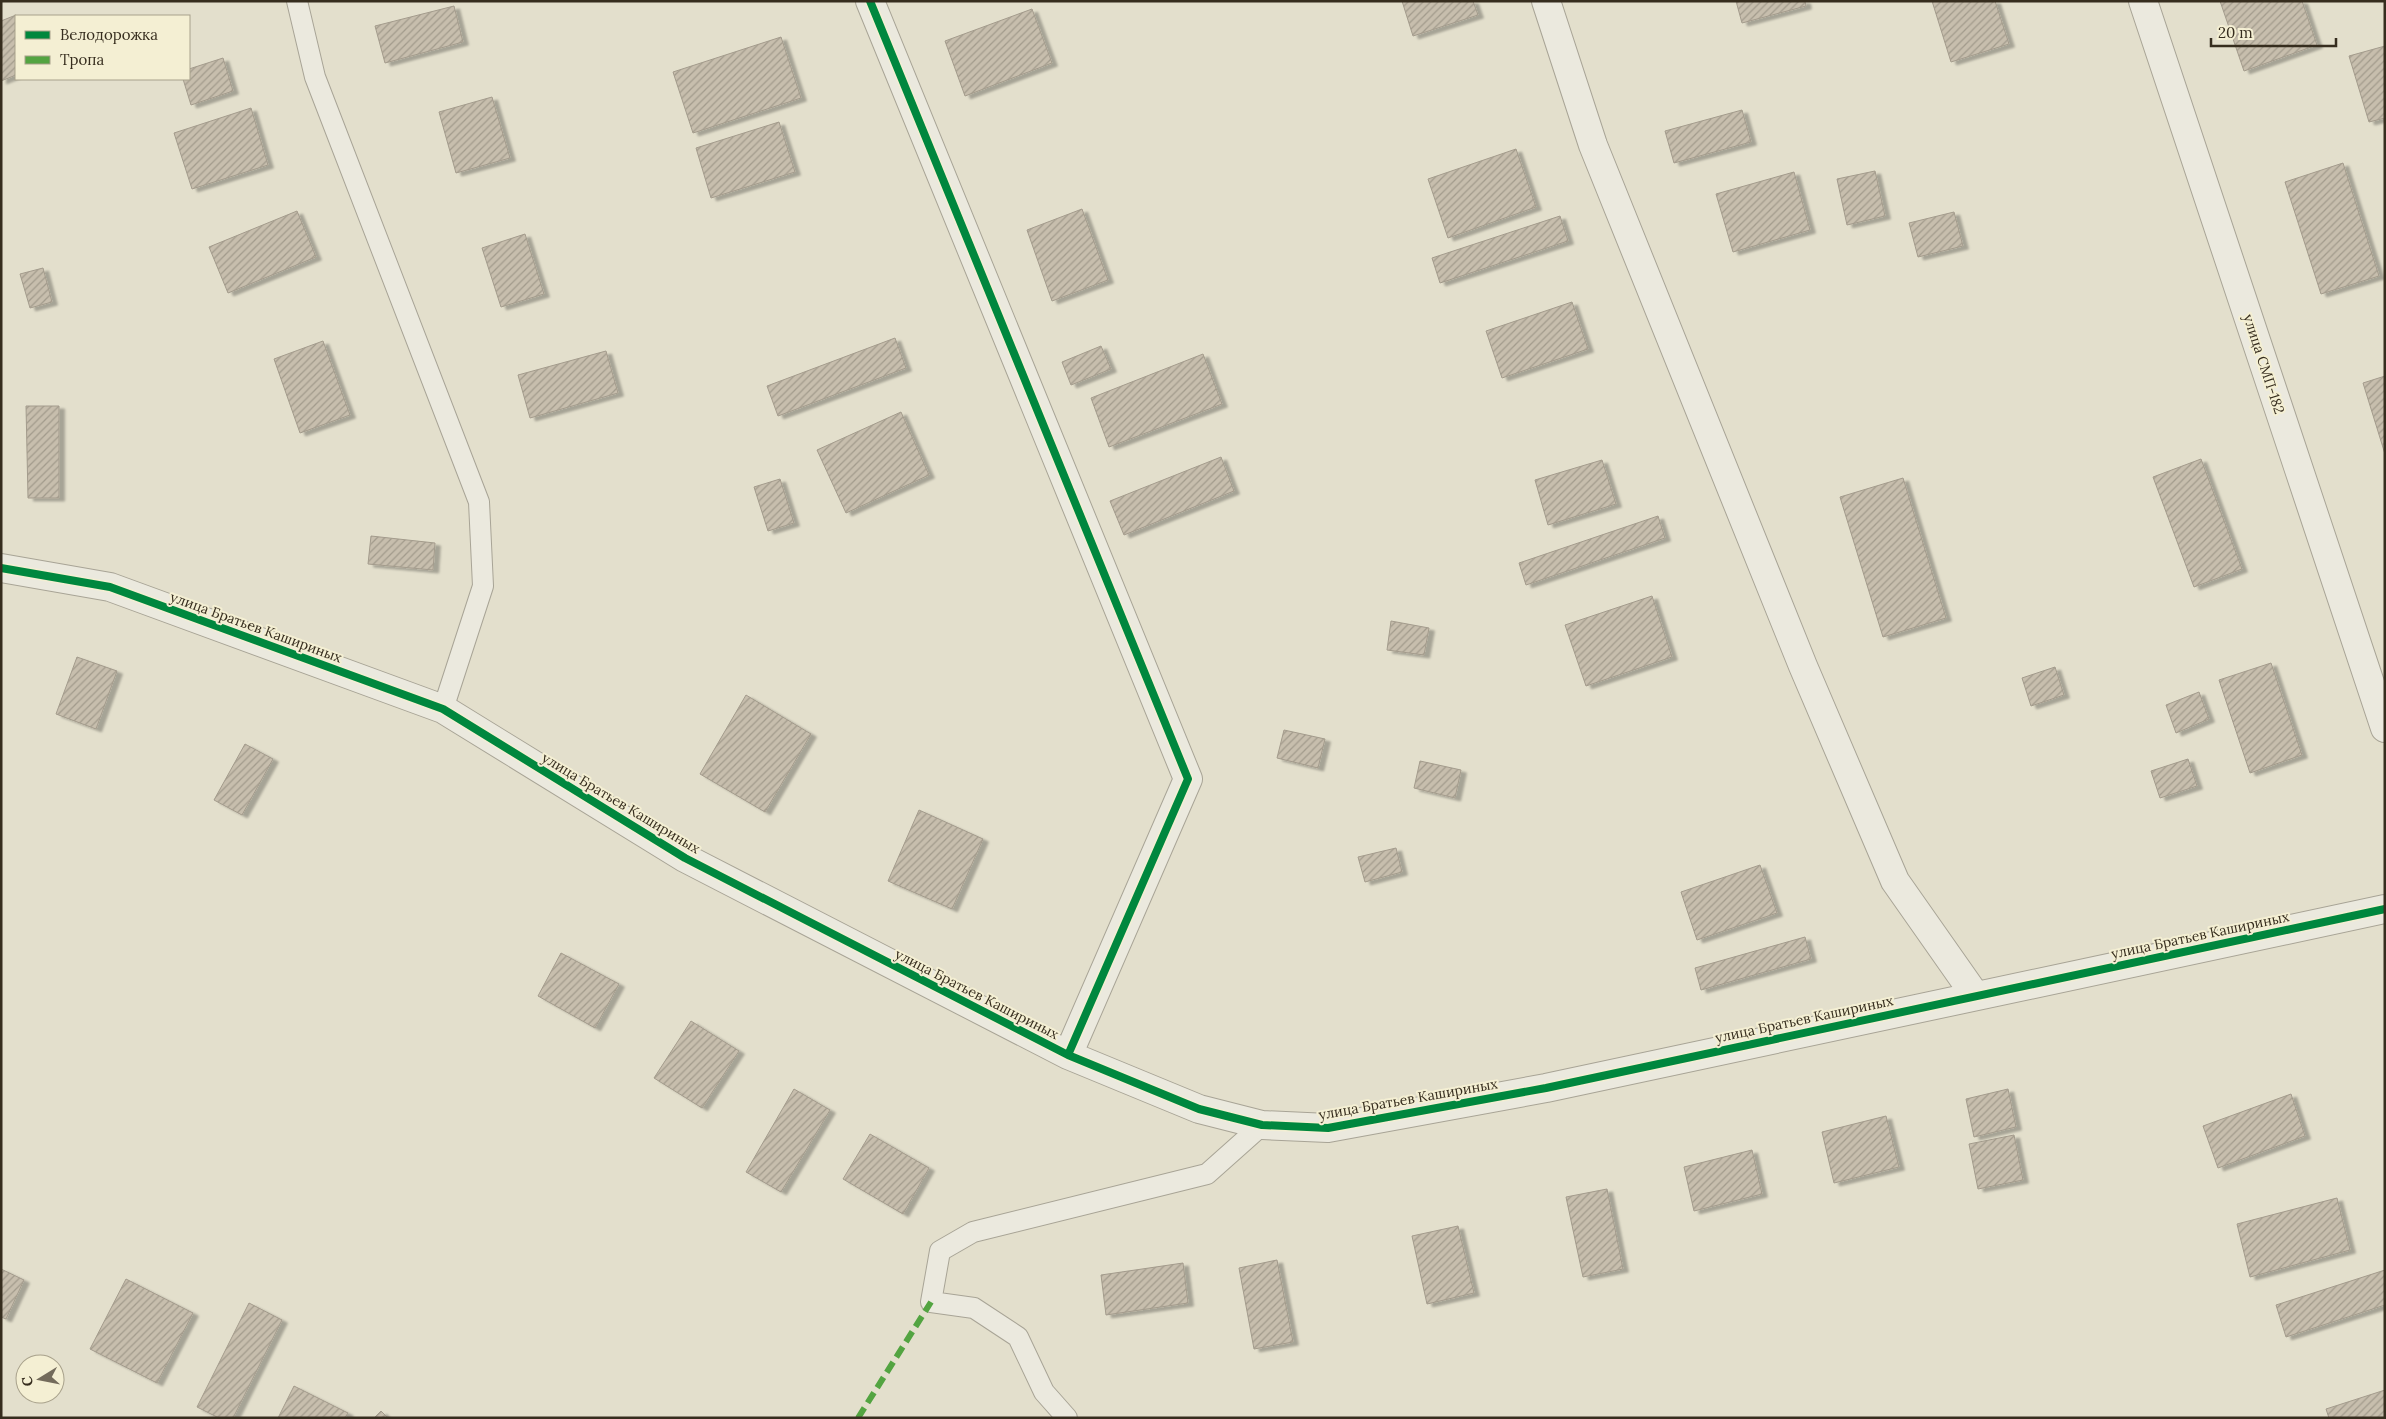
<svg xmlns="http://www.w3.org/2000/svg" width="2386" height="1419" font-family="Lora,serif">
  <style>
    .building { fill: url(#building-hatch); stroke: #a39b8c; filter: url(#shadow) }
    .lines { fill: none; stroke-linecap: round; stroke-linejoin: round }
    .service-casing { stroke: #a8a496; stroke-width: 22 }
    .minor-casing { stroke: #a8a496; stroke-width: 30 }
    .tertiary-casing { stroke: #a8a496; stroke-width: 30 }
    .service { stroke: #ebe9de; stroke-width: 20 }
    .minor { stroke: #ebe9de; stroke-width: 28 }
    .tertiary { stroke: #ebe9de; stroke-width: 28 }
    .quiet { stroke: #53a441; stroke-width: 6; stroke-dasharray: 12 6; stroke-linecap: butt }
    .cycleway-casing { stroke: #f4efd3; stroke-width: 11 }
    .cycleway { stroke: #00873e; stroke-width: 8 }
    .labels { text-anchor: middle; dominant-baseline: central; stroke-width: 4; stroke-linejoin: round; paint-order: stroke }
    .street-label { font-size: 14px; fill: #362d1e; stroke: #f4efd3 }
  </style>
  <defs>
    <pattern id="building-hatch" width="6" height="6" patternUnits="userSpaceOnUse" patternTransform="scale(1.25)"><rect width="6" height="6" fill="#c7bead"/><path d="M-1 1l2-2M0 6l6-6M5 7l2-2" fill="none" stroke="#a29b8c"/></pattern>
    <filter id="shadow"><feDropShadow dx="5.5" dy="3" stdDeviation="1" flood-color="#0004"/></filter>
  </defs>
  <rect width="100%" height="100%" fill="#e3dfcc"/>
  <path class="building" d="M1402,1H1473L1478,15L1413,36Z
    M1736,1H1805L1806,6L1742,23Z
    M1932,1H1995L2009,44L1951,62Z
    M2220,1H2302L2317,45L2244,71Z
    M454,6L463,42L385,63L375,26Z
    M1032,9L1052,63L965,96L945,41Z
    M16,15V75L1,81V21Z
    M781,37L801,98L693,133L673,72Z
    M2385,46V118L2369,122L2349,56Z
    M223,58L233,91L191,105L183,79H189V69Z
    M492,97L510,158L456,173L439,112Z
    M251,108L268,165L192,189L174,133Z
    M1742,110L1751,142L1674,163L1665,131Z
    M779,122L795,172L711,198L696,148Z
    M1516,149L1536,207L1448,238L1428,179Z
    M2343,163L2379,276L2321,294L2285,182Z
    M1875,171L1885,216L1847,225L1837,179Z
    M1794,172L1810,230L1733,252L1716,194Z
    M1082,209L1108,280L1052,301L1027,230Z
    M297,211L316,257L228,293L209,247Z
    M1954,212L1963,246L1918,257L1909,223Z
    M1560,216L1568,241L1440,283L1432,258Z
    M525,234L544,294L501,307L482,248Z
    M43,268L52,302L30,308L20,274Z
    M1572,302L1588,349L1502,378L1486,331Z
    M895,338L906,368L778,416L767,386Z
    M323,341L350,415L300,433L274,359Z
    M1101,346L1111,369L1071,385L1062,362Z
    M606,351L618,393L530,418L518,375Z
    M1203,354L1222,404L1109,447L1091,398Z
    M2385,376V454L2363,383Z
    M26,406H59V498H28Z
    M901,412L929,475L846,513L817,450Z
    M1221,457L1234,491L1124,535L1110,501Z
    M2201,459L2242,569L2194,587L2153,477Z
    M1602,460L1616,504L1548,525L1535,480Z
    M1903,478L1946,618L1883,637L1840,497Z
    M780,479L794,523L768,531L754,487Z
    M1658,516L1665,538L1526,585L1519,563Z
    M371,536L435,543L433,570L368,564Z
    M1652,596L1672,657L1586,686L1565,625Z
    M1391,621L1429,628L1424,655L1387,650Z
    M77,657L117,671L96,729L56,714Z
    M2271,663L2302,755L2250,773L2219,680Z
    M2055,667L2064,695L2031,706L2022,678Z
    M2199,692L2209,719L2176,733L2166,705Z
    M746,695L811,734L765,812L700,774Z
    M1284,730L1325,739L1318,768L1277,758Z
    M245,744L273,759L242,815L214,800Z
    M2188,759L2197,786L2160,798L2151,771Z
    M1420,761L1461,770L1455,798L1414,788Z
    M919,810L983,839L952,909L888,881Z
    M1396,848L1402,872L1365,882L1358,857Z
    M1760,865L1777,913L1697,940L1681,892Z
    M1805,937L1811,959L1701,990L1695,968Z
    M561,953L619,984L595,1028L538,996Z
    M691,1021L739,1051L702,1108L654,1078Z
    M794,1089L830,1110L781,1192L746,1172Z
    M2008,1089L2016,1127L1974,1137L1966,1099Z
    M2291,1094L2305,1136L2218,1168L2203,1126Z
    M1886,1116L1899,1167L1834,1183L1822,1132Z
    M870,1134L929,1168L903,1214L843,1179Z
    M2014,1135L2023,1180L1978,1189L1969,1144Z
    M1752,1150L1762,1194L1694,1211L1684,1167Z
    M1607,1189L1623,1269L1583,1277L1566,1197Z
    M2337,1198L2350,1250L2250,1277L2237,1224Z
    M1458,1226L1474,1293L1427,1304L1412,1236Z
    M1277,1260L1293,1342L1254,1349L1239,1268Z
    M1183,1263L1188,1303L1106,1315L1101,1275Z
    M1,1269L24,1280L6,1319L1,1317Z
    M2385,1270V1305L2286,1337L2276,1305Z
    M126,1279L193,1313L157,1383L90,1349Z
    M249,1303L282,1320L233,1418H219L197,1407Z
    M294,1386L348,1413L345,1418H278Z
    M2385,1390V1418H2329L2326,1409Z
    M381,1411L388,1418H374Z"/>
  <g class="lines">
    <g class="service-casing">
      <path id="service" d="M297,1L315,77L479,502L483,586L443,709
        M1067,1418L1044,1392L1018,1337L974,1308L931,1302L940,1251L973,1232L1207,1174L1262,1125"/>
    </g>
    <g class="minor-casing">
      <path id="minor" d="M870,1L1188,779L1068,1055
        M1546,1L1593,145L1803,666L1895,881L1975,995
        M1,568L110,587L443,709L685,858L1068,1055L1199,1109L1262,1125L1328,1128L1546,1088L2385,909"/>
    </g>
    <g class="tertiary-casing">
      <path id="tertiary" d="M2143,1L2385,728"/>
    </g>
    <use href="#service" class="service"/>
    <use href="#minor" class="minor"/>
    <use href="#tertiary" class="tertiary"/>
    <path class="quiet" d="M858,1418L931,1302"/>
    <g class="cycleway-casing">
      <path id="cycleway" d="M870,1L1188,779L1068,1055
        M1,568L110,587L443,709L685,858L1068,1055L1199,1109L1262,1125L1328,1128L1546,1088L2385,909"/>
    </g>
    <use href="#cycleway" class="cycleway"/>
  </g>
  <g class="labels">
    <g class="street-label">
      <text transform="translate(2264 364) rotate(72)">улица СМП-182</text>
      <text transform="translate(256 627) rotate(20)">улица Братьев Кашириных</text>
      <text transform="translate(621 803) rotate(31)">улица Братьев Кашириных</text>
      <text transform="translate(2200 935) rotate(-12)">улица Братьев Кашириных</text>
      <text transform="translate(977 994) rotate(27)">улица Братьев Кашириных</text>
      <text transform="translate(1804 1019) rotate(-12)">улица Братьев Кашириных</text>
      <text transform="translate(1408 1099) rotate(-10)">улица Братьев Кашириных</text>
    </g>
  </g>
  <rect width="2386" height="1419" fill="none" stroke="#362d1e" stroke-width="5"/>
  <rect x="15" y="15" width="175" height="65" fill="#f4efd3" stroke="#a8a18b"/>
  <rect x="25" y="31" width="25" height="8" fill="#00873e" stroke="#a8a18b"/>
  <text x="60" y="40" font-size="15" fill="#362d1e">Велодорожка</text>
  <rect x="25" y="56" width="25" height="8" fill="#53a441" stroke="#a8a18b"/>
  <text x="60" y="65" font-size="15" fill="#362d1e">Тропа</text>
  <g transform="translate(40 1379) rotate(260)"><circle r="24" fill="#f4efd3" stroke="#a8a18b"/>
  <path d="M0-4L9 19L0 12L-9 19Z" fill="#736b5b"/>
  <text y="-8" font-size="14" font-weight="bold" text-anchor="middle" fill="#362d1e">С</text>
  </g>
  <path d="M2211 38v8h125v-8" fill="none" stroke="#362d1e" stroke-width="2.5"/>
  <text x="2218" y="38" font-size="15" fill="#362d1e" stroke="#f4efd3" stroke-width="4" paint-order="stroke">20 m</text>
</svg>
